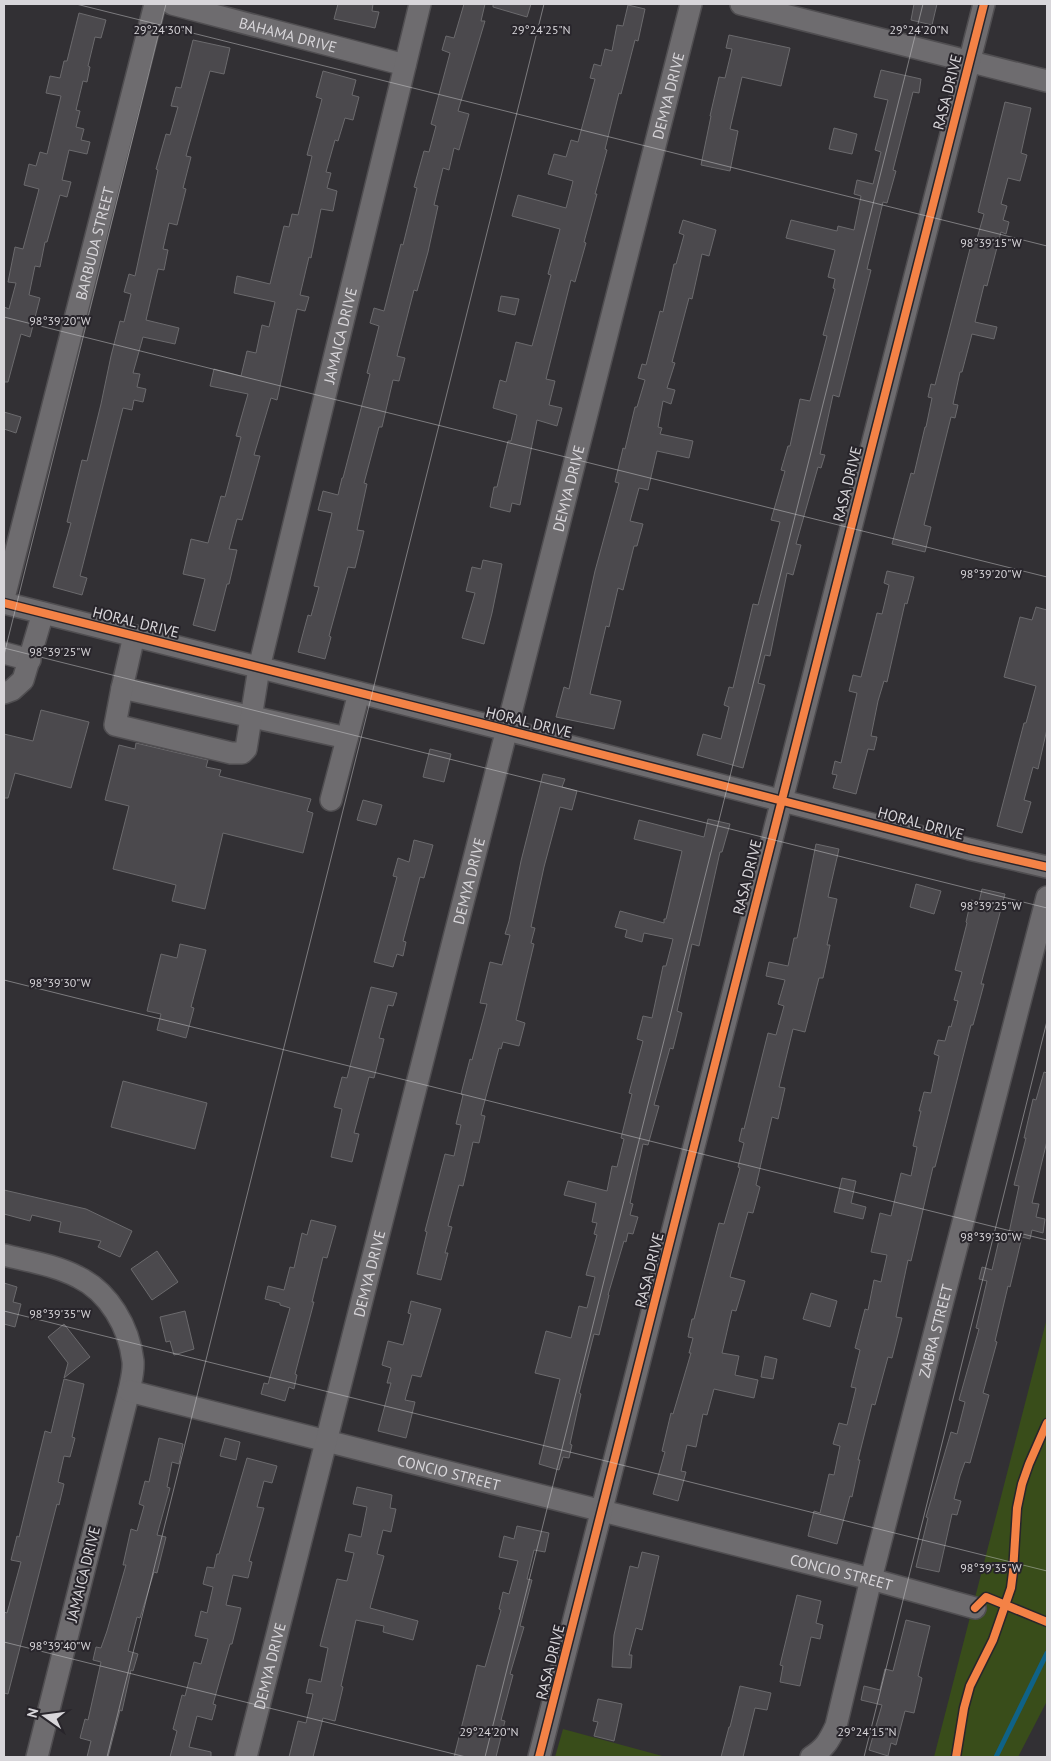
<svg xmlns="http://www.w3.org/2000/svg" width="1051" height="1761" font-family="'PT Sans',sans-serif">
  <style>
    .green { fill: #394d1a }
    .lines { fill: none; stroke-linecap: round; stroke-linejoin: round }
    .stream { stroke: #0f6287; stroke-width: 5 }
    .building { fill: #4b494d; stroke: #6b6a6d }
    .minor-casing { stroke: #504e51; stroke-width: 24 }
    .minor { stroke: #6e6c6f; stroke-width: 21 }
    .cycleway-casing { stroke: #28252b; stroke-width: 11 }
    .cycleway { stroke: #f48246; stroke-width: 8 }
    .ticks { fill: none; stroke: #d8d6da; stroke-width: 1; stroke-opacity: 0.45 }
    .labels { text-anchor: middle; dominant-baseline: central; stroke-width: 4; stroke-linejoin: round; paint-order: stroke }
    .street-label { font-size: 15px; fill: #d8d6da; stroke: #28252b }
    .ticks-label { font-size: 12px; text-anchor: middle; fill: #d8d6da; stroke: #28252b; stroke-width: 4; stroke-linejoin: round; paint-order: stroke }
  </style>
  <rect width="100%" height="100%" fill="#323034"/>
  <path class="green" d="M1047,1318V1701L1018,1757H934Z
    M563,1729L666,1757H555Z"/>
  <g class="lines">
    <path class="stream" d="M996,1757L1047,1653"/>
  </g>
  <path class="building" d="M338,4H373L372,11L379,12L375,28L334,19Z
    M464,4H485L481,21H485L458,111L469,114L459,150L454,148L449,170L443,168L434,205L438,206L428,252L417,291L414,290L397,356L405,358L399,381L393,380L382,427H379L364,483L367,484L357,530L364,531L355,568L348,567L329,636L331,637L325,659L298,652L308,615L311,616L319,587L314,586L332,513L318,510L323,491L338,495L342,478H343L370,374L367,373L379,326L370,323L374,308L384,311L401,244L403,245L417,188L414,187L424,151L429,152L436,126L431,124L450,53L442,50L446,36L454,38Z
    M493,4H531L527,17L493,7Z
    M914,4H937L932,25L911,20Z
    M628,5L645,9L638,41L635,40L621,94L619,93L605,149L607,150L595,194H597L584,242L586,243L575,282L571,280L546,379L555,381L549,405L562,408L557,426L537,420L520,505L512,503L510,512L490,507L494,487H497L508,441H511L517,415L493,408L500,380L506,382L516,342L532,346L551,275L548,274L560,229L512,216L518,195L566,208L573,181L548,174L554,154L566,157L571,140L578,142L595,79L590,78L594,64L601,66L605,49L612,51L617,25L623,26Z
    M79,13L106,20L101,38L95,37L88,66L90,67L87,82L83,81L76,110L80,111L76,127L84,129L81,140L90,142L87,154L69,150L62,180L71,182L67,197L60,195L47,242H45L40,267L35,266L29,295L40,298L30,337L21,334L8,382H4V307L9,309L16,283L8,282L15,247L23,249L39,189L24,185L29,164L36,166L40,152L47,154L61,96L46,93L50,76L60,78L64,61H67Z
    M729,35L790,48L781,86L742,77L730,129L738,131L730,171L701,165L711,116H710L719,77L725,78L732,49L726,48Z
    M193,40L230,48L224,74L210,71L186,156L191,157L183,188L186,189L177,225L169,223L163,249L168,250L164,270L158,269L146,320L179,328L175,344L143,337L133,373L140,374L137,387L146,389L143,402L134,400L132,410L123,408L80,576L87,578L82,595L53,587L71,523L67,522L82,460L87,461L101,404L111,356L120,321L124,322L131,294L124,292L129,274L135,276L158,170L156,169L166,134L170,135L178,107L171,106L176,87L181,88Z
    M881,70L921,79L919,93L913,92L893,170L896,171L887,203L883,202L867,269L871,270L839,397L833,395L820,454L825,455L821,468L818,467L796,544L801,545L793,575L787,573L770,656L765,655L758,683L765,685L743,768L697,755L703,734L721,739L729,707L724,705L729,687L733,688L753,604L758,605L780,522L771,520L785,471L781,470L788,446H790L800,399L810,401L827,336L823,335L835,289L833,288L835,279L828,277L835,250L786,238L791,220L837,231L838,226L854,230L861,196L854,194L857,180L873,184L881,152L875,150L888,100L874,97Z
    M323,71L356,80L352,95L359,97L353,120L345,118L338,141L335,140L326,172L331,173L327,188L337,191L333,211L321,209L311,258L309,257L300,295L309,297L305,311L297,309L277,400L271,398L254,455L260,456L242,520L237,519L229,549L237,550L229,584H227L215,631L193,625L205,579L183,574L191,539L208,543L221,496L225,497L241,437L236,436L248,394L210,386L214,369L241,376L247,351L256,353L262,325L269,327L275,302L234,293L237,276L270,284L284,226L289,227L292,214L298,215L312,156L307,155L322,99L316,97Z
    M1005,102L1031,108L1021,153L1027,155L1020,181L1008,178L1001,204L1007,206L1003,220L1009,222L1006,234L1001,232L987,286L984,285L975,322L997,327L994,339L972,334L962,372H960L953,404L958,405L955,418L951,417L924,525L931,527L925,552L892,544L911,473L914,474L925,427H926L932,398L928,397L931,384L935,385L972,241L976,242L984,214L978,212Z
    M834,128L857,134L852,154L829,149Z
    M683,220L716,230L709,256L702,254L692,299L689,298L672,362L675,363L667,388L675,390L671,404L663,401L658,427L662,428L660,434L693,441L689,458L657,451L648,490L639,488L630,521L643,524L637,546H634L623,590L618,588L609,627L606,626L590,694L621,701L614,729L556,717L564,687L569,689L595,571L619,483L615,482L623,448L625,449L635,407H637L645,380L638,378L642,364L646,365L660,311L663,312L674,264H676L684,235L679,233Z
    M501,296L519,299L515,315L498,311Z
    M4,412L21,417L16,433L4,429Z
    M483,560L502,564L492,613L484,644L462,638L475,593L466,591L472,567L481,569Z
    M887,571L914,577L907,604L905,603L887,682L884,681L878,701L871,736L877,737L874,750L868,749L856,794L833,788L837,775L832,774L835,761L841,763L857,693L849,691L853,675L861,677L877,613L882,614L889,585L884,583Z
    M1036,607L1047,610V729L1038,769L1033,767L1024,800L1031,802L1022,833L997,826L1024,723H1026L1036,686L1004,677L1020,617L1032,620Z
    M41,710L89,722L71,788L15,773L8,798H4V734L33,741Z
    M136,743L208,760L206,767L221,770L219,776L311,799L307,811L313,813L303,853L223,833L205,909L172,901L176,885L113,869L129,806L105,800L119,745L135,749Z
    M430,749L451,754L444,782L423,777Z
    M543,774L565,779L562,787L577,791L572,810L560,807L544,867L531,927L535,928L531,943L534,944L516,1020L525,1023L519,1046L503,1042L501,1049L499,1048L481,1115L485,1116L479,1143L473,1142L463,1186L459,1185L448,1226L452,1227L445,1253H448L441,1280L417,1274L427,1232L425,1231L445,1154L454,1156L461,1125L456,1124L463,1095L461,1094L470,1059L472,1060L487,1004L480,1003L490,962L502,965L510,935L505,934L509,921L521,861Z
    M363,800L382,805L376,825L357,820Z
    M708,819L730,824L722,852H720L699,946L692,944L677,1011L682,1013L673,1049L670,1048L654,1105L659,1106L648,1145L643,1144L630,1203L633,1204L630,1215L638,1217L633,1234L628,1233L626,1242L624,1241L608,1295H609L599,1335L594,1334L579,1393L581,1394L570,1444L572,1445L569,1458L563,1457L559,1470L539,1464L560,1379L535,1373L546,1331L571,1338L579,1306L587,1308L595,1277L586,1275L597,1235L594,1234L597,1223L592,1222L596,1203L564,1195L568,1181L607,1191L612,1166L617,1167L624,1139L621,1138L632,1094L629,1093L643,1041L637,1039L643,1016L652,1018L663,966H666L673,939L644,933L642,942L625,937L627,930L615,927L620,911L664,923V919H666L682,851L634,839L639,820L704,837Z
    M414,840L433,845L424,878L420,877L403,941L406,942L403,956L397,954L393,967L374,962L397,877L393,876L398,858L409,862Z
    M816,844L839,849L828,897L837,899L827,945H830L823,978H819L805,1032L793,1029L779,1087L785,1088L778,1119L772,1117L756,1185L760,1187L753,1213L748,1212L730,1277L745,1281L736,1311L732,1310L722,1353L739,1356L735,1375L758,1380L754,1398L714,1389L707,1415L703,1414L696,1447L687,1445L681,1471L686,1472L678,1501L653,1494L665,1452L662,1451L671,1413L673,1414L691,1353H689L693,1338L688,1337L692,1319H694L719,1223L724,1224L740,1168L738,1167L744,1143L739,1141L742,1128L744,1129L768,1033L776,1035L784,1006L778,1004L785,980L766,976L769,962L788,966L794,938H797Z
    M916,884L941,891L934,914L910,907Z
    M982,889L1005,894L981,984H984L973,1025H971L935,1167H933L911,1261L908,1260L896,1317L902,1318L892,1358L888,1357L875,1405L872,1404L858,1460H860L852,1497L850,1496L837,1544L808,1536L814,1511L820,1513L829,1474L834,1475L840,1446L833,1444L839,1423L847,1425L856,1388L851,1387L860,1350L855,1348L865,1309L868,1310L874,1280L881,1282L887,1255L871,1252L880,1213L891,1216L901,1173L911,1176L917,1147L913,1146L921,1111H919L924,1092L931,1093L939,1056L934,1054L938,1040L945,1041L949,1026L951,1027L958,1001L954,1000L962,972L955,970L967,923L966,922L971,900L979,902Z
    M180,944L206,950L191,1007L194,1008L186,1038L157,1030L161,1014L147,1011L161,954L177,958Z
    M371,987L397,993L393,1006L388,1005L379,1038L384,1039L374,1078L369,1077L354,1133L359,1134L352,1162L331,1157L342,1109L334,1107L342,1077L347,1078Z
    M1044,1072L1047,1073V1141L1032,1203L1039,1204L1036,1217L1045,1219L1043,1233L1032,1230L1030,1239L1022,1237L1010,1287L1008,1286L995,1341L997,1342L983,1393L989,1395L970,1463L965,1462L960,1476L954,1499L961,1501L957,1515L952,1514L939,1572L916,1567L928,1518L926,1517L951,1432L957,1434L965,1402L959,1400L979,1329L976,1328L987,1281L979,1279L982,1267L992,1270L999,1240L1007,1242L1019,1186L1014,1185L1026,1138H1024L1033,1099L1036,1100Z
    M123,1081L207,1103L195,1149L111,1127Z
    M842,1178L856,1181L851,1203L866,1207L863,1219L834,1212Z
    M4,1190L86,1209L132,1231L120,1257L98,1247L101,1241L59,1232L61,1222L32,1215L30,1221L4,1214Z
    M311,1220L336,1226L327,1258L323,1257L312,1302H314L295,1374L297,1375L294,1389L289,1387L285,1401L261,1394L264,1383L268,1384L290,1308L280,1305V1303L265,1299L268,1286L284,1290L290,1267L294,1268L302,1233L307,1235Z
    M157,1251L178,1282L152,1300L131,1269Z
    M4,1283L17,1287L13,1302L21,1304L15,1327L4,1324Z
    M811,1293L837,1301L830,1327L803,1319Z
    M411,1301L441,1309L421,1377L412,1375L405,1400L415,1402L406,1438L378,1431L391,1383H387L391,1368L382,1365L388,1341L403,1345L411,1314L408,1313Z
    M185,1311L194,1349L174,1355L170,1341L166,1342L160,1317Z
    M64,1324L90,1357L64,1378L68,1363L48,1337Z
    M765,1356L777,1359L773,1379L761,1377Z
    M64,1379L84,1384L72,1437L75,1438L70,1457L64,1456L58,1482L64,1484L59,1505L57,1504L8,1694L4,1693V1612L7,1613L21,1562L11,1560L17,1536L19,1537L45,1431L51,1433Z
    M159,1438L183,1444L179,1464L172,1462L167,1487L170,1488L157,1535L166,1537L157,1573L154,1572L140,1618L137,1617L128,1651L138,1654L133,1671L131,1670L122,1711L120,1710L108,1757H87L91,1741L80,1738L85,1719L88,1720L101,1662L93,1660L96,1647L101,1648L107,1631L126,1565H123L131,1529L137,1531L144,1506L139,1504L145,1481L149,1482Z
    M225,1438L240,1442L236,1460L220,1456Z
    M247,1458L277,1466L272,1483L264,1481L257,1507L264,1508L249,1561L252,1562L248,1578L233,1575L226,1605L241,1608L232,1644H230L213,1704L216,1705L212,1720L197,1716L189,1747L211,1752V1757H170L177,1731L173,1729L182,1695L185,1696L194,1662L201,1664L208,1639L195,1636L201,1611L207,1613L213,1587L203,1584L207,1567L214,1568L217,1554H219Z
    M357,1487L392,1495L390,1508L396,1509L391,1532L383,1530L377,1554L384,1556L370,1608L418,1621L413,1640L383,1632L384,1626L356,1620L341,1686L343,1687L335,1721L323,1718L313,1757H289L298,1721L306,1723L313,1694L306,1693L309,1679L321,1682L328,1648L320,1646L337,1579L347,1581L354,1553L345,1551L349,1534L361,1537L367,1507L353,1504Z
    M517,1526L549,1533L545,1552L534,1550L527,1579L532,1580L520,1626L524,1627L510,1674L513,1675L501,1720L505,1721L496,1757H454L477,1665L485,1667L501,1610L499,1609L503,1592L509,1594L518,1561L499,1557L504,1536L514,1539Z
    M642,1552L659,1556L642,1630L636,1628L629,1655H632L631,1668L612,1667L614,1635L630,1566L638,1568Z
    M797,1595L821,1601L816,1623L823,1625L820,1639L811,1637L800,1686L780,1682L783,1666L780,1665Z
    M906,1620L930,1626L918,1676L922,1678L914,1713L905,1711L896,1745L891,1743L888,1756L869,1750L882,1705L861,1700L864,1686L880,1690L885,1669L893,1671Z
    M740,1686L771,1693L767,1710L755,1708L743,1757H721L729,1727H730Z
    M598,1699L622,1704L614,1741L594,1736L598,1722L593,1721Z"/>
  <g class="lines">
    <g class="minor-casing">
      <g id="minor">
        <path id="s1" d="M172,4L405,65"/>
        <path d="M741,4L1047,81"/>
        <path id="s2" d="M4,598L155,4"/>
        <path d="M4,603L507,730L969,849L1047,867"/>
        <path d="M134,636L122,688L347,738"/>
        <path d="M4,653L30,660"/>
        <path id="s3" d="M122,688L115,725L231,753H242L246,749L259,668L420,4"/>
        <path d="M4,693L12,690L23,680L43,613"/>
        <path d="M331,800L359,693"/>
        <path d="M4,1255C28,1261 55,1265 78,1277C109,1292 129,1327 133,1361C134,1371 131,1381 129,1391L37,1757"/>
        <path id="s4" d="M129,1391L871,1579L975,1608"/>
        <path id="s5" d="M246,1757L691,4"/>
        <path d="M539,1757L984,4"/>
        <path id="s6" d="M811,1757C825,1748 829,1741 836,1726L871,1579L1047,897"/>
      </g>
    </g>
    <use href="#minor" class="minor"/>
    <g class="cycleway-casing">
      <path id="cycleway" d="M4,603L507,730L969,849L1047,867
        M975,1608L986,1597L1047,1622
        M539,1757L984,4
        M956,1757L964,1708L970,1686L993,1640L1011,1588L1013,1572L1017,1508L1022,1484L1029,1464L1047,1423"/>
    </g>
    <use href="#cycleway" class="cycleway"/>
  </g>
  <path class="ticks" d="M76,4L1047,246M4,317L1047,577M4,648L1047,908M4,655L166,4M4,980L1047,1240M4,1311L1047,1571M4,1642L466,1757M107,1757L544,4M485,1757L923,4M864,1757L1047,1021"/>
  <g class="labels">
    <g class="street-label">
      <text stroke="none"><textPath href="#s1" startOffset="120">BAHAMA DRIVE</textPath></text>
      <text transform="translate(947 92) rotate(-76)">RASA DRIVE</text>
      <text stroke="none"><textPath href="#s5" startOffset="1714">DEMYA DRIVE</textPath></text>
      <text stroke="none"><textPath href="#s2" startOffset="366">BARBUDA STREET</textPath></text>
      <text stroke="none"><textPath href="#s3" startOffset="598">JAMAICA DRIVE</textPath></text>
      <text transform="translate(847 484) rotate(-76)">RASA DRIVE</text>
      <text stroke="none"><textPath href="#s5" startOffset="1309">DEMYA DRIVE</textPath></text>
      <text transform="translate(136 622) rotate(14)">HORAL DRIVE</text>
      <text transform="translate(529 722) rotate(14)">HORAL DRIVE</text>
      <text transform="translate(921 823) rotate(15)">HORAL DRIVE</text>
      <text transform="translate(747 877) rotate(-76)">RASA DRIVE</text>
      <text stroke="none"><textPath href="#s5" startOffset="904">DEMYA DRIVE</textPath></text>
      <text transform="translate(649 1270) rotate(-76)">RASA DRIVE</text>
      <text stroke="none"><textPath href="#s5" startOffset="499">DEMYA DRIVE</textPath></text>
      <text stroke="none"><textPath href="#s6" startOffset="448">ZABRA STREET</textPath></text>
      <text stroke="none"><textPath href="#s4" startOffset="330">CONCIO STREET</textPath></text>
      <text stroke="none"><textPath href="#s4" startOffset="735">CONCIO STREET</textPath></text>
      <text transform="translate(83 1574) rotate(-76)">JAMAICA DRIVE</text>
      <text transform="translate(550 1662) rotate(-76)">RASA DRIVE</text>
      <text stroke="none"><textPath href="#s5" startOffset="94">DEMYA DRIVE</textPath></text>
    </g>
  </g>
  <g class="ticks-label">
    <text x="163" y="34">29°24'30"N</text>
    <text x="541" y="34">29°24'25"N</text>
    <text x="919" y="34">29°24'20"N</text>
    <text x="991" y="247">98°39'15"W</text>
    <text x="60" y="325">98°39'20"W</text>
    <text x="991" y="578">98°39'20"W</text>
    <text x="60" y="656">98°39'25"W</text>
    <text x="991" y="910">98°39'25"W</text>
    <text x="60" y="987">98°39'30"W</text>
    <text x="991" y="1241">98°39'30"W</text>
    <text x="60" y="1318">98°39'35"W</text>
    <text x="991" y="1572">98°39'35"W</text>
    <text x="60" y="1650">98°39'40"W</text>
    <text x="489" y="1736">29°24'20"N</text>
    <text x="867" y="1736">29°24'15"N</text>
  </g>
  <rect width="1051" height="1761" fill="none" stroke="#d8d6da" stroke-width="10"/>
  <g transform="translate(45 1716) rotate(284)" stroke="#28252b" stroke-width="4" paint-order="stroke">
  <path d="M0-4L9 19L0 12L-9 19Z" fill="#d8d6da"/>
  <text y="-8" font-size="14" font-weight="bold" text-anchor="middle" fill="#d8d6da">N</text>
  </g>
</svg>
